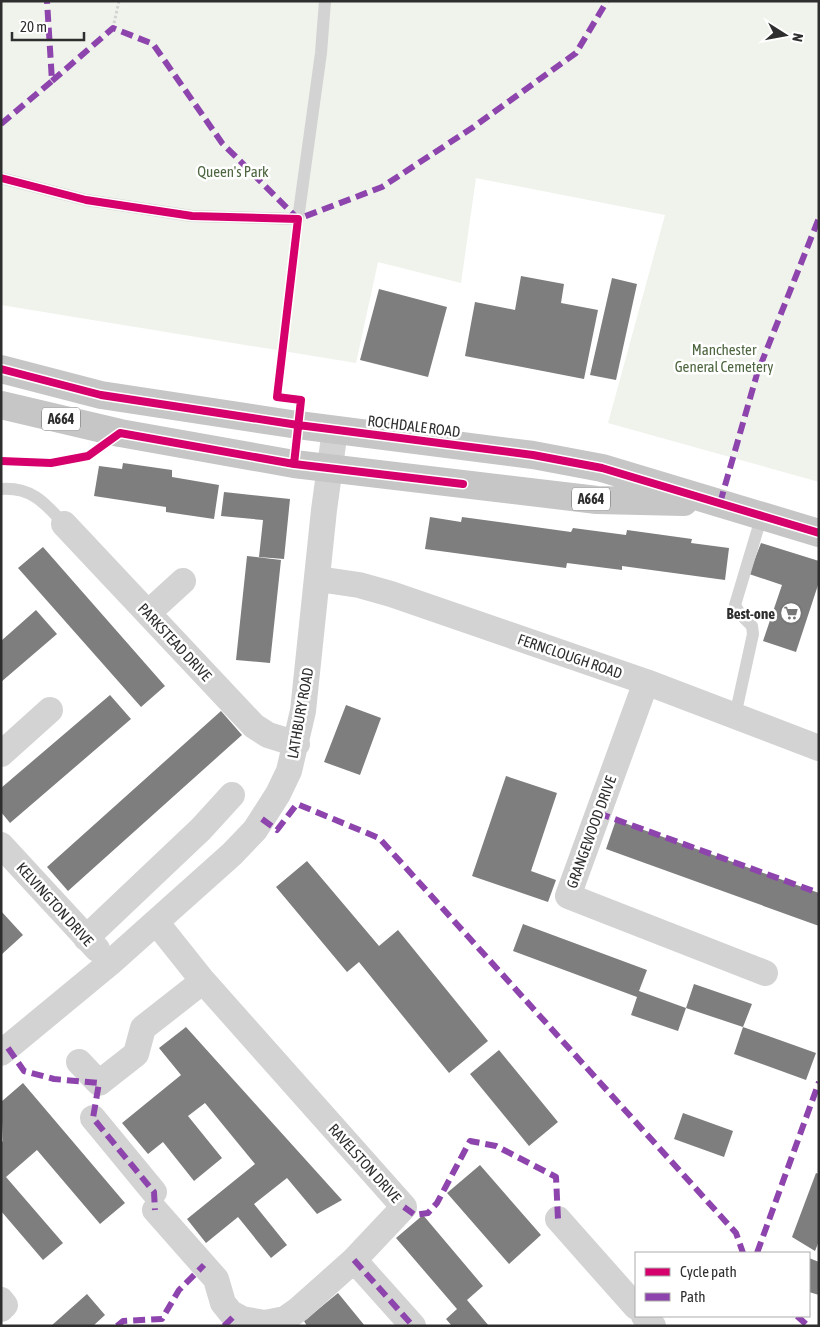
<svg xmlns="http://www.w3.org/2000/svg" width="820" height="1327" font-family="'Asap Condensed',sans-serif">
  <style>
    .green { fill: #eff3ec }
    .building { fill: #7e7e7e }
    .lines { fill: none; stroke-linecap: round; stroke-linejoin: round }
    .path { stroke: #d3d3d3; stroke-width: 3; stroke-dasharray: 2.5 2.5; stroke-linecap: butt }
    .lane { stroke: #d3d3d3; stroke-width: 12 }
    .street { stroke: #d3d3d3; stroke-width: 26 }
    .primary { stroke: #c6c6c6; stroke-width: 28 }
    .quiet { stroke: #8e44ad; stroke-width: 6; stroke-dasharray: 12 6; stroke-linecap: butt }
    .cycleway-casing { stroke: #fff; stroke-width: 11 }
    .cycleway { stroke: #d6006c; stroke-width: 8 }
    .labels { text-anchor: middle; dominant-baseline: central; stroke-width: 5; stroke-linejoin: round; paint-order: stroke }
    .shield { fill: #fff; stroke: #6d6d6d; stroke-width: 1 }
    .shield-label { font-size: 14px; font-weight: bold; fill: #2e2e2e }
    .park-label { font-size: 15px; fill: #4d663f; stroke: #fff }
    .street-label { font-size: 15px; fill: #2e2e2e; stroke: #fff }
    .poi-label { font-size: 15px; font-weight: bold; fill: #2e2e2e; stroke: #fff; text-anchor: end }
  </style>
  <rect width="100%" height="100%" fill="#fff"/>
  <path class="green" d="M1,1H819V482L608,423L665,215L476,178L461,283L378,262L356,363L1,305Z"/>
  <path class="building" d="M521,276L564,284L561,303L598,310L584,379L465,356L475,302L515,310Z
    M612,278L637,284L616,380L590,375Z
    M379,289L447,307L428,377L360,360Z
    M123,463L172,470V477L219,485L214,519L166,512V507L94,496L99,466L122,469Z
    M224,492L290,499L284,559L259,557L263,520L221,516Z
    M430,517L461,522L462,517L571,532L573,528L626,535L627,530L692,539L691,543L729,548L725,580L622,566V570L567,563L566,568L425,549Z
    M761,543L819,561V582L796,652L763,641L782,585L749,574Z
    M43,547L165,686L141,707L18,568Z
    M247,556L281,560L270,663L236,660Z
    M36,610L57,634L1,682V641Z
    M110,695L131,719L10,823L1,812V788Z
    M346,705L381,718L360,775L324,762Z
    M221,711L242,735L68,891L47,867Z
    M506,776L557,793L531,871L556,880L548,902L472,876Z
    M616,820L819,893V926L606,849Z
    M307,861L379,946L398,930L488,1041L449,1073L359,962L347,972L276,887Z
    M1,911L23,935L1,955Z
    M523,924L647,970L639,991L686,1008L694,984L752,1004L743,1027L816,1053L806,1080L734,1054L743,1027L686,1008L678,1031L631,1015L637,997L513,951Z
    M186,1027L342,1200L317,1214L287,1178L254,1204L287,1245L271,1258L238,1217L206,1243L187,1219L255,1164L205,1103L188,1116L222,1158L194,1181L163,1142L148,1154L122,1123L181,1075L159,1048Z
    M499,1050L558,1122L529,1146L470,1074Z
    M23,1083L125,1203L100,1224L37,1150L6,1177L63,1243L43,1260L1,1211V1143L3,1141L1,1102Z
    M683,1113L733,1131L724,1157L674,1139Z
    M480,1165L541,1235L509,1264L447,1193Z
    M816,1173L819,1174V1241L815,1251L792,1237Z
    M423,1215L483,1286L467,1300L489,1326H452L446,1319L457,1309L396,1238Z
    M809,1258L819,1262V1295L809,1292Z
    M338,1293L365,1326H307L304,1321Z
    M87,1294L105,1315L93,1326H51Z"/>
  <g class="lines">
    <path class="path" d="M113,28L119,1"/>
    <path class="lane" d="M1,178L86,200L192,216L298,219L321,53L325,1
      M1,489C32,487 45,503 64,524
      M735,716L753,634L752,626L740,614L735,605L762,515"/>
    <path class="street" d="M64,524L254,726L268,735L297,744
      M318,579L359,585L391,594L646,682L819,748
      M148,613L183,581
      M646,682L568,896L765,973
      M1,754L50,710
      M1,845L97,949
      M86,938L201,829L232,795
      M1,1053L110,963L232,854L255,830L278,794L289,771L303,711L324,510L335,430
      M79,1062L99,1083L136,1054L143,1028L203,981
      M93,1118L154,1192
      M155,1210L216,1279L223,1303L231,1313L242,1319L265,1323L285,1319L299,1309L354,1260L404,1207L203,981L156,922
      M558,1219L636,1307
      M354,1260L413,1326
      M1,1300L5,1305L1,1309
      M644,1316L653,1326"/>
    <path class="primary" d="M1,369L101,395L298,425L533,455L602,468L819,533
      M1,405L120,433L294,464L597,500L684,502"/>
    <path class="quiet" d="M52,81L113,28L153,44L222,143L298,219L382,187L472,128L576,53L607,1
      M1,124L52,81L47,1
      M720,503L757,374L819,218
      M598,813L819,893
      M262,819L277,830L297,804L379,838L736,1233L743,1253
      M8,1048L24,1071L54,1079L99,1083L93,1118L154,1192L155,1210
      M404,1207L415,1215L428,1213L437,1203L470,1141L496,1146L556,1177L558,1219
      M757,1253L819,1082
      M354,1260L413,1326
      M797,1316L808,1326
      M117,1326L123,1321L162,1319L179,1290L204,1265
      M224,1326L235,1315"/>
    <g class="cycleway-casing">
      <path id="cycleway" d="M1,178L86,200L192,216L298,219L277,397L301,400L294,464
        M1,369L101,395L298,425L533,455L602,468L819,533
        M1,461L51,463L88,456L120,433L294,464L463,484"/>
    </g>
    <use href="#cycleway" class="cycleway"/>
  </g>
  <defs>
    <g id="supermarket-ring" transform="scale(1.125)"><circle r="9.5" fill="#fff" stroke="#777" stroke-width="1.5"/><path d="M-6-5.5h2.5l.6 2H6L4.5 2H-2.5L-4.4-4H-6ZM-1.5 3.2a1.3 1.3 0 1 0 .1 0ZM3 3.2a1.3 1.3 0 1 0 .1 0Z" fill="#777"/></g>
  </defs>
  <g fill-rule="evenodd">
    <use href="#supermarket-ring" x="791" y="613"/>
  </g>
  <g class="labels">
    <g class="shield">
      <rect x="42" y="407.5" width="38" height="23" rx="4"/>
      <rect x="572" y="487.5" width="38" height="23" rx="4"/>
    </g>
    <g class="shield-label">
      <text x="61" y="419">A664</text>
      <text x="591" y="499">A664</text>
    </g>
    <g class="park-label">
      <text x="233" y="171">Queen's Park</text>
      <text x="724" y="349">Manchester<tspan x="724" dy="17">General Cemetery</tspan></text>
    </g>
    <g class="street-label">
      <text transform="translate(414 426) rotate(7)">ROCHDALE ROAD</text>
      <text transform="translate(175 642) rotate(47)">PARKSTEAD DRIVE</text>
      <text transform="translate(570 656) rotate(19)">FERNCLOUGH ROAD</text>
      <text transform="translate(300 713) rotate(-80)">LATHBURY ROAD</text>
      <text transform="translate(591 832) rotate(-70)">GRANGEWOOD DRIVE</text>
      <text transform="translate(55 904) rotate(48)">KELVINGTON DRIVE</text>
      <text transform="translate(365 1163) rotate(48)">RAVELSTON DRIVE</text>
    </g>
    <g class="poi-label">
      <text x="775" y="613">Best-one</text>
    </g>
  </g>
  <rect width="820" height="1327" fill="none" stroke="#2e2e2e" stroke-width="5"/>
  <rect x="635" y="1252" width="175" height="65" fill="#ffffff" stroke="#ababab"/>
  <rect x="645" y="1268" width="25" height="8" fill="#d6006c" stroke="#ababab"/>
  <text x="680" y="1277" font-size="15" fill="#2e2e2e">Cycle path</text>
  <rect x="645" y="1293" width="25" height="8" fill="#8e44ad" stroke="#ababab"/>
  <text x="680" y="1302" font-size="15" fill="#2e2e2e">Path</text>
  <g transform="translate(785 35) rotate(101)" stroke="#ffffff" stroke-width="4" paint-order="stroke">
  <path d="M0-4L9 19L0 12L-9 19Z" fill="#2e2e2e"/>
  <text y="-8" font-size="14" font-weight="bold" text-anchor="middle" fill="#2e2e2e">N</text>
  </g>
  <path d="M12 32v8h72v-8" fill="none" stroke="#2e2e2e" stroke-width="2.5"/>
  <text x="20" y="32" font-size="15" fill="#2e2e2e" stroke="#ffffff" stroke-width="4" paint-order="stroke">20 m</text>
</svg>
